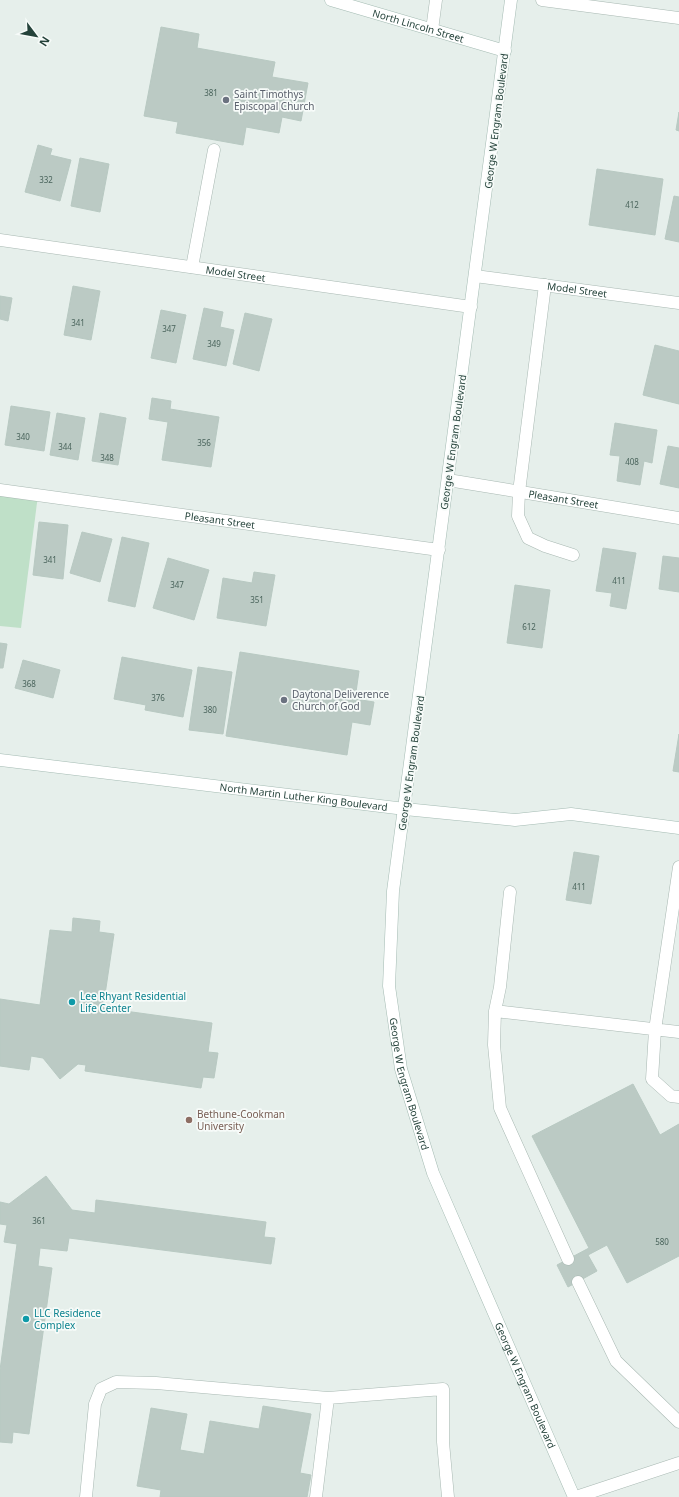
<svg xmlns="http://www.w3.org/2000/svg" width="679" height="1497" font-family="'Noto Sans',sans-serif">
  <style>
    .green { fill: #bfe0c8 }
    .building { fill: #bbcac4; stroke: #b8c9c2 }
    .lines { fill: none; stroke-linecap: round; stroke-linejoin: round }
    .lane-casing { stroke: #a8b8b2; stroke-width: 13 }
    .street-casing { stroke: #a8b8b2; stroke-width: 13 }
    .secondary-casing { stroke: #a4bbb3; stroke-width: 13 }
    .lane { stroke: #fff; stroke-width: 12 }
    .street { stroke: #fff; stroke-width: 12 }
    .secondary { stroke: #fff; stroke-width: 12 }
    .worship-dot { fill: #6b7280; stroke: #f7fbf9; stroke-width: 1.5 }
    .culture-dot { fill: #0f9aa8; stroke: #f7fbf9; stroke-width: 1.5 }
    .education-dot { fill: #8d6e63; stroke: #f7fbf9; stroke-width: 1.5 }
    .labels { text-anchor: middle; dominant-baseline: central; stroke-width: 3.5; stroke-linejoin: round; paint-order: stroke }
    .number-label { font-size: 8px; fill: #4a645c }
    .street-label { font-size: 10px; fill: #24423a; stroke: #f7fbf9 }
    .worship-label { font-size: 10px; fill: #5b616d; stroke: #f7fbf9; text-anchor: start }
    .culture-label { font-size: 10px; fill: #0d838f; stroke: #f7fbf9; text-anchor: start }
    .education-label { font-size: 10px; fill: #785e54; stroke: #f7fbf9; text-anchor: start }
  </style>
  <rect width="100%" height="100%" fill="#e6efeb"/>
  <path class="green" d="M0,490L38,495L21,628L0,626Z"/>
  <path class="building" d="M161,27L199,34L197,48L275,62L272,77L308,83L301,121L282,117L279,133L246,127L243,145L176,133L178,122L144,116Z
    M679,112V131L676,130Z
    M38,145L52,149L50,155L71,160L60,201L25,192Z
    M80,158L109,164L100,212L71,206Z
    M597,169L663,179L655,235L589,225Z
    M674,196L679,197V242L665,239Z
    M73,286L100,291L91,340L64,335Z
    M0,296L12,298L8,321L0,319Z
    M204,308L223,312L220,327L234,330L226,366L193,359Z
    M161,310L186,315L176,363L151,358Z
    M245,313L272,319L259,371L233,364Z
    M655,345L679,351V404L643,395Z
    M152,398L171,401L170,409L219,417L211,467L162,460L168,422L149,419Z
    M11,406L50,412L44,451L5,445Z
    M57,413L85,418L78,460L50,455Z
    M100,413L126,418L118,465L92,461Z
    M615,423L657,430L652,463L644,461L640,485L617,481L620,456L610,455Z
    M668,446L679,448V488L660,484Z
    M39,522L68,525L63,579L33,575Z
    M82,532L112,539L100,582L70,573Z
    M122,537L149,543L135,607L108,601Z
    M603,548L636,553L626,609L610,606L612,593L596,591Z
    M663,556L679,558V592L659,589Z
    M168,558L209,570L194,620L153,608Z
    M254,572L275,575L266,626L217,618L223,578L252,583Z
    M515,585L550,590L542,648L507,643Z
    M0,643L7,644L3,668H0Z
    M240,652L359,671L355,699L374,702L370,725L352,722L347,755L226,736Z
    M122,657L192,670L183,717L145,710L146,705L114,699Z
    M23,660L60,670L53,698L15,688Z
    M198,667L232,672L223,734L189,730Z
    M679,734V772L673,771Z
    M574,852L599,856L591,904L566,900Z
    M73,918L100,921L99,932L114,934L103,1008L212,1023L208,1052L218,1053L214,1078L203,1077L201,1088L85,1071L86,1065L78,1064L60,1079L43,1058L31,1056L29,1070L0,1066V999L40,1005L50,930L72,932Z
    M633,1084L660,1135L679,1124V1256L627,1283L607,1245L588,1255L597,1271L568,1287L557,1265L589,1248L532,1136Z
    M46,1176L72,1210L95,1213L96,1200L266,1222L264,1237L275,1238L271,1264L69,1238L67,1251L40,1248L38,1266L52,1268L29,1434L13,1432L12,1443L0,1442V1370L17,1244L4,1242L7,1225L0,1224V1202L9,1204Z
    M263,1406L311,1414L300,1473L311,1475L307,1497H160L161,1490L137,1486L151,1408L187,1414L180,1450L204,1454L210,1421L259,1429Z"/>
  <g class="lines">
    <g class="lane-casing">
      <path id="lane" d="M432,30L436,0
        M192,267L214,150
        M545,285L519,492L518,516L528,538L545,546L573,555
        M679,867L655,1030L652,1079L671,1096L679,1097
        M510,892L500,987L495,1011L679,1032
        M495,1011L494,1045L500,1108L568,1259
        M578,1282L616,1361L679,1422
        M86,1497L95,1404L101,1389L116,1382L156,1383L328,1398
        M316,1497L328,1398L443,1389V1442L448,1497"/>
    </g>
    <g class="street-casing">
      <g id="street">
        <path d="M542,0L679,18"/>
        <path id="s1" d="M0,240L471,307"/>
        <path id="s2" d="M475,276L679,303"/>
        <path id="s3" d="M448,480L679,518"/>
        <path id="s4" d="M0,490L439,550"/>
        <path d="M576,1497L679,1463"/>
      </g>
    </g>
    <g class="secondary-casing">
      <g id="secondary">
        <path id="s5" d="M331,0L505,51"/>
        <path id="s6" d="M511,0L393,891L389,986L401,1069L433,1173L574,1497"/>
        <path id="s7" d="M0,760L405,809L515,820L571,814L679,828"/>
      </g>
    </g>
    <use href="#lane" class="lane"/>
    <use href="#street" class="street"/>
    <use href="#secondary" class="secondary"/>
  </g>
  <g class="worship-dot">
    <circle cx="226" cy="100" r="4"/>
    <circle cx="284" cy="700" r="4"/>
  </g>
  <g class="culture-dot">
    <circle cx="72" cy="1002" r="4"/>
    <circle cx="26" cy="1319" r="4"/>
  </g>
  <circle class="education-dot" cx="189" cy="1120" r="4"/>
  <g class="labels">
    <g class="number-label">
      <text x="211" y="92">381</text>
      <text x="46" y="179">332</text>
      <text x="632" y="204">412</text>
      <text x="78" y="322">341</text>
      <text x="169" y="328">347</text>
      <text x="214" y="343">349</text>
      <text x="23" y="436">340</text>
      <text x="204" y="442">356</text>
      <text x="65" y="446">344</text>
      <text x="107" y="457">348</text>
      <text x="632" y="461">408</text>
      <text x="50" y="559">341</text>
      <text x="619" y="580">411</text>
      <text x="177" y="584">347</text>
      <text x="257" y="599">351</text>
      <text x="529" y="626">612</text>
      <text x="29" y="683">368</text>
      <text x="158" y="697">376</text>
      <text x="210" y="709">380</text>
      <text x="579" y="886">411</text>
      <text x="39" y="1220">361</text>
      <text x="662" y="1241">580</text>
    </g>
    <g class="street-label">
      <text stroke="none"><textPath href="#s5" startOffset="91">North Lincoln Street</textPath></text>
      <text transform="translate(496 121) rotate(-83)">George W Engram Boulevard</text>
      <text stroke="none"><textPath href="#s1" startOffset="238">Model Street</textPath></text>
      <text stroke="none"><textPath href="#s2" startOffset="103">Model Street</textPath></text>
      <text transform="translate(453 442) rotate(-82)">George W Engram Boulevard</text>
      <text stroke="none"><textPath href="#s3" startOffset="117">Pleasant Street</textPath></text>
      <text stroke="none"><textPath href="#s4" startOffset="222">Pleasant Street</textPath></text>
      <text transform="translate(411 763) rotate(-82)">George W Engram Boulevard</text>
      <text stroke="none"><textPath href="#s7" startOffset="306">North Martin Luther King Boulevard</textPath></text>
      <text stroke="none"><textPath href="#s6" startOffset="1094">George W Engram Boulevard</textPath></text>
      <text stroke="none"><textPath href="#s6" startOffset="1418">George W Engram Boulevard</textPath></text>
    </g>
    <g class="worship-label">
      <text x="234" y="94">Saint Timothys<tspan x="234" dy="12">Episcopal Church</tspan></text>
      <text x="292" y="694">Daytona Deliverence<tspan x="292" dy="12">Church of God</tspan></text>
    </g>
    <g class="culture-label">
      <text x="80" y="996">Lee Rhyant Residential<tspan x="80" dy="12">Life Center</tspan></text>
      <text x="34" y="1313">LLC Residence<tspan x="34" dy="12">Complex</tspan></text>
    </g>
    <g class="education-label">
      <text x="197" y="1114">Bethune-Cookman<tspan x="197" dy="12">University</tspan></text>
    </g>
  </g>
  <g transform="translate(36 36) rotate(122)" stroke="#f7fbf9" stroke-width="3" paint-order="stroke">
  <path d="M0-3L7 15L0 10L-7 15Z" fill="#24423a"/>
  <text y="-6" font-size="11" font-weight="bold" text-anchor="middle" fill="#24423a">N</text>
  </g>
</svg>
